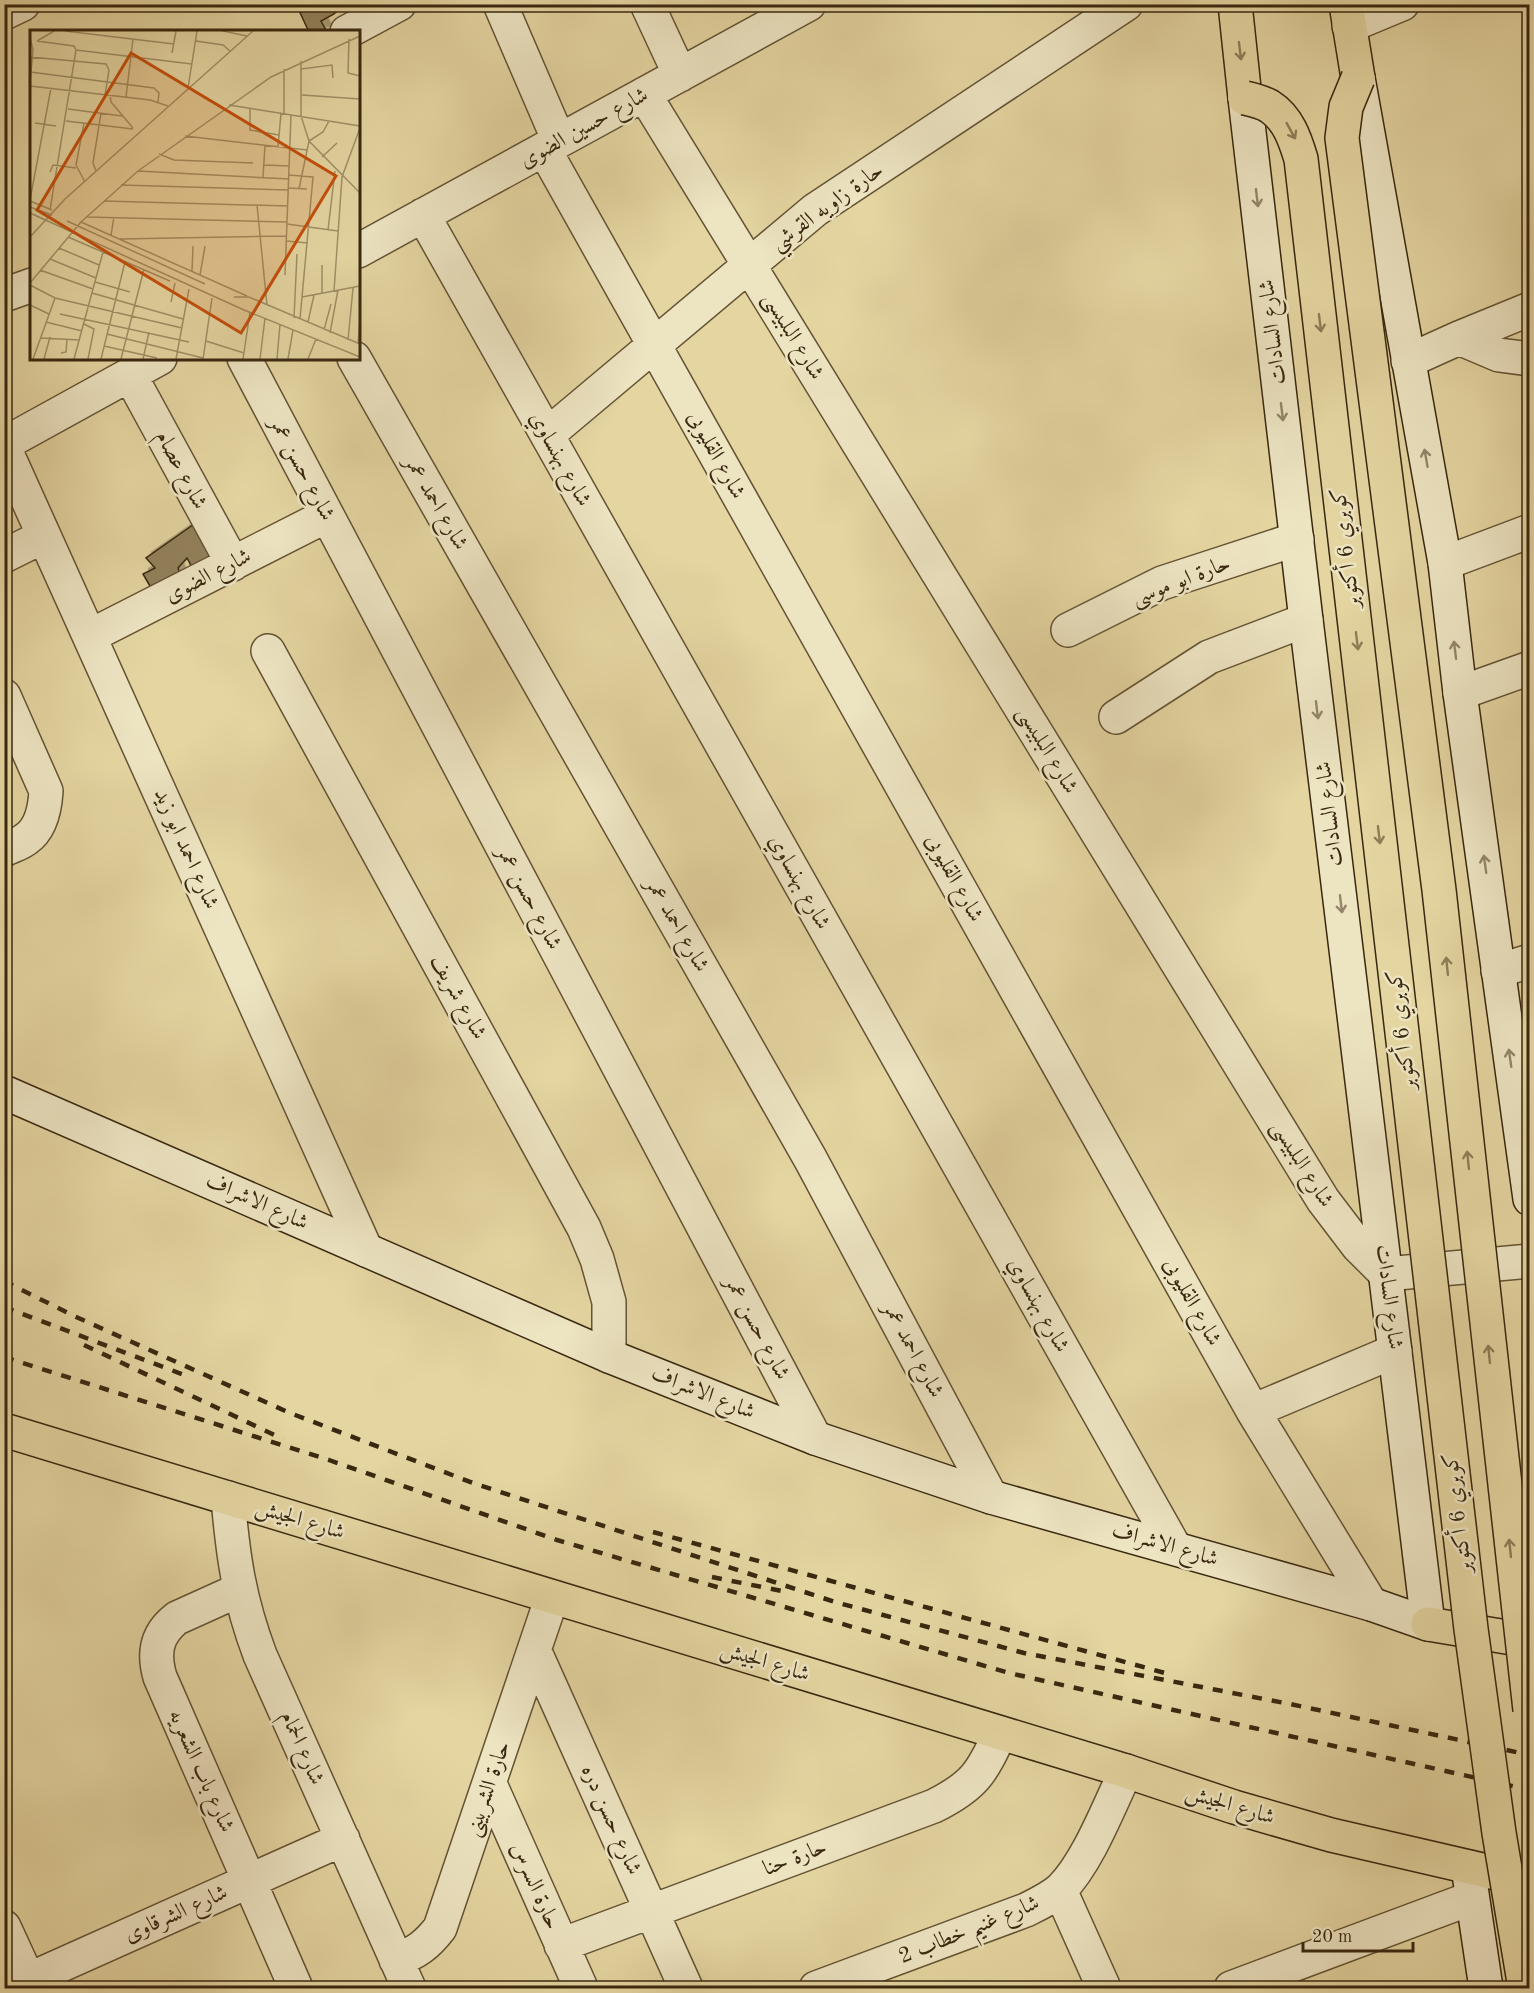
<svg xmlns="http://www.w3.org/2000/svg" width="1534" height="1993" font-family="'Old Standard TT',Amiri,serif">
  <style>
    .building { fill: #92825b; stroke: #392810; stroke-width: 1.5; filter: url(#shadow) }
    .lines { fill: none; stroke-linecap: round; stroke-linejoin: round }
    .street-casing { stroke: #645334; stroke-width: 36 }
    .secondary-casing { stroke: #392810; stroke-width: 36 }
    .primary-casing { stroke: #392810; stroke-width: 36 }
    .highway-casing { stroke: #392810; stroke-width: 36 }
    .street { stroke: #ede4c2; stroke-width: 33 }
    .secondary { stroke: #ede4c2; stroke-width: 33 }
    .primary { stroke: #e4d5a1; stroke-width: 33 }
    .highway { stroke: #e4d5a1; stroke-width: 33 }
    .rail { stroke: #392810; stroke-width: 4.5; stroke-dasharray: 10 10; stroke-linecap: butt }
    .highway-bridge-casing { stroke: #392810; stroke-width: 36; stroke-linecap: butt }
    .highway-bridge { stroke: #e4d5a1; stroke-width: 33 }
    .oneway { stroke: #8e7e58 }
    .oneway2 { stroke: #938669 }
    .labels { text-anchor: middle; dominant-baseline: central; stroke-width: 5; stroke-linejoin: round; paint-order: stroke }
    .street-label { font-size: 22px; fill: #392810; stroke: #ede4c2 }
    .inset-road { fill: none; stroke: #a09067; stroke-width: 1.5 }
    .view { fill: #c54f0d; fill-opacity: 0.15; stroke: #c54f0d; stroke-width: 3 }
    .inset-edge { fill: none; stroke: #392810; stroke-width: 3 }
  </style>
  <defs>
    <filter id="shadow"><feDropShadow dx="5.5" dy="-5.5" stdDeviation="0" flood-color="#0004"/></filter>
  </defs>
  <rect width="100%" height="100%" fill="#e4d5a1"/>
  <filter id="stains"><feTurbulence type="fractalNoise" baseFrequency=".00333" numOctaves="4"/><feColorMatrix values="0 0 0 0 .2 0 0 0 0 .09 0 0 0 0 .02 0 0 0 .5 -.17"/></filter>
  <radialGradient id="worn" r=".72"><stop offset=".6" stop-color="#630" stop-opacity="0"/><stop offset="1" stop-color="#630" stop-opacity=".3"/></radialGradient>
  <path class="building" d="M296,4H345L334,14L321,21L326,30L324,32H309Z
    M197,522L220,562L194,571L187,558L178,568L182,579L154,593L143,574L155,568L146,558Z
    M1296,1978L1297,1988H1269Z"/>
  <g class="lines">
    <g class="street-casing">
      <path id="street" d="M500,4L559,141
        M647,4L680,75
        M4,13L23,4
        M1349,26L1402,4
        M347,32L399,4
        M644,94L1323,1200L1358,1246L1386,1274L1530,1261
        M544,149L1253,1411L1371,1604
        M423,215L1175,1548
        M358,251L809,4
        M4,295L32,285
        M1459,338L1499,355L1530,359
        M244,358L815,1438
        M354,358L811,1160L991,1497
        M1408,361L1459,338L1530,309
        M130,375L233,564
        M547,435L815,210L1126,4
        M4,444L160,358
        M4,447L366,1250
        M4,556L44,536
        M1445,563L1530,531
        M1068,630L1162,583L1297,539
        M90,636L326,516
        M268,651L584,1228L597,1259L609,1302V1356
        M1460,693L1530,668
        M4,696L46,791C45,808 41,829 26,839C20,844 11,846 4,850
        M1116,717L1209,657L1306,620
        M1498,971L1530,961
        M1253,1411L1395,1351
        M228,1498C233,1557 239,1599 260,1655L409,1988
        M239,1590L177,1618C156,1634 153,1653 160,1677L296,1988
        M535,1652L686,1988
        M490,1784L581,1988
        M1060,1890L1104,1988
        M4,1927L32,1988
        M561,1945L934,1806C974,1786 982,1773 1000,1733
        M396,1960C416,1953 427,1945 440,1928L552,1597
        M10,1988L343,1839
        M816,1988L1026,1910C1038,1904 1051,1898 1061,1889C1088,1862 1109,1806 1126,1771
        M1231,1988L1472,1898"/>
    </g>
    <g class="secondary-casing">
      <path id="secondary" d="M1358,78L1445,563L1460,693L1530,1199
        M4,1092L609,1356L815,1438L991,1497L1371,1604L1428,1624L1306,620L1245,98
        M1468,1867L1486,1988"/>
    </g>
    <g class="primary-casing">
      <path id="primary" d="M4,1430L1126,1771L1234,1807L1331,1835L1530,1881
        M1428,1624L1530,1641"/>
    </g>
    <g class="highway-casing">
      <path id="highway" d="M1235,4L1245,98
        M1346,4L1358,78"/>
    </g>
    <use href="#street" class="street"/>
    <use href="#secondary" class="secondary"/>
    <use href="#primary" class="primary"/>
    <use href="#highway" class="highway"/>
    <path class="rail" d="M4,1281L74,1316L290,1413L473,1483L835,1602L1024,1653L1290,1704L1530,1755
      M4,1307L187,1376
      M84,1345L283,1439
      M4,1357L329,1460L557,1540L1009,1673L1530,1790
      M653,1532L1165,1673
      M712,1577L782,1591"/>
    <g class="highway-bridge-casing">
      <path id="highway-bridge" d="M1358,78L1346,107L1342,138L1439,890L1530,1710
        M1245,98C1253,100 1262,102 1269,106C1288,118 1295,139 1301,159L1471,1629L1499,1833L1525,1988"/>
    </g>
    <use href="#highway-bridge" class="highway-bridge"/>
  </g>
  <defs><path id="oneway-shaft" d="M-6 0H5M1.5-3L5.5 0L1.5 3" fill="none" stroke-width="1.6" stroke-linecap="round" stroke-linejoin="round" transform="scale(1.5)"/></defs>
  <g class="oneway">
    <use href="#oneway-shaft" transform="translate(1240 51) rotate(83)"/>
    <use href="#oneway-shaft" transform="translate(1291 131) rotate(61)"/>
    <use href="#oneway-shaft" transform="translate(1320 323) rotate(83)"/>
    <use href="#oneway-shaft" transform="translate(1357 641) rotate(83)"/>
    <use href="#oneway-shaft" transform="translate(1379 835) rotate(83)"/>
    <use href="#oneway-shaft" transform="translate(1447 966) rotate(-96)"/>
    <use href="#oneway-shaft" transform="translate(1468 1160) rotate(-96)"/>
    <use href="#oneway-shaft" transform="translate(1489 1354) rotate(-96)"/>
    <use href="#oneway-shaft" transform="translate(1510 1548) rotate(-96)"/>
  </g>
  <g class="oneway2">
    <use href="#oneway-shaft" transform="translate(1257 198) rotate(83)"/>
    <use href="#oneway-shaft" transform="translate(1282 412) rotate(83)"/>
    <use href="#oneway-shaft" transform="translate(1426 458) rotate(-100)"/>
    <use href="#oneway-shaft" transform="translate(1455 650) rotate(-97)"/>
    <use href="#oneway-shaft" transform="translate(1317 710) rotate(83)"/>
    <use href="#oneway-shaft" transform="translate(1485 864) rotate(-98)"/>
    <use href="#oneway-shaft" transform="translate(1341 904) rotate(83)"/>
    <use href="#oneway-shaft" transform="translate(1510 1058) rotate(-98)"/>
  </g>
  <g class="labels">
    <g class="street-label">
      <text transform="translate(584 128) rotate(-29)">شارع حسين الضوى</text>
      <text transform="translate(827 207) rotate(-36)">حارة زاويه القرشي</text>
      <text transform="translate(1273 332) rotate(-97)">شارع السادات</text>
      <text transform="translate(793 336) rotate(59)">شارع البلبيسى</text>
      <text transform="translate(716 455) rotate(61)">شارع القليوبى</text>
      <text transform="translate(560 459) rotate(61)">شارع بهنساوي</text>
      <text transform="translate(302 469) rotate(62)">شارع حسن عمر</text>
      <text transform="translate(181 470) rotate(62)">شارع عصام</text>
      <text transform="translate(436 503) rotate(60)">شارع احمد عمر</text>
      <text transform="translate(1346 548) rotate(-97)">كوبري 6 أكتوبر</text>
      <text transform="translate(208 576) rotate(-27)">شارع الضوى</text>
      <text transform="translate(1181 581) rotate(-21)">حارة ابو موسى</text>
      <text transform="translate(1047 750) rotate(59)">شارع البلبيسى</text>
      <text transform="translate(1330 814) rotate(-97)">شارع السادات</text>
      <text transform="translate(186 849) rotate(66)">شارع احمد ابو زيد</text>
      <text transform="translate(954 878) rotate(61)">شارع القليوبى</text>
      <text transform="translate(799 882) rotate(61)">شارع بهنساوي</text>
      <text transform="translate(529 898) rotate(62)">شارع حسن عمر</text>
      <text transform="translate(677 925) rotate(60)">شارع احمد عمر</text>
      <text transform="translate(458 997) rotate(61)">شارع شريف</text>
      <text transform="translate(1402 1030) rotate(-97)">كوبري 6 أكتوبر</text>
      <text transform="translate(1302 1164) rotate(58)">شارع البلبيسى</text>
      <text transform="translate(257 1202) rotate(24)">شارع الاشراف</text>
      <text transform="translate(1389 1297) rotate(83)">شارع السادات</text>
      <text transform="translate(1192 1302) rotate(61)">شارع القليوبى</text>
      <text transform="translate(1038 1305) rotate(61)">شارع بهنساوي</text>
      <text transform="translate(757 1328) rotate(62)">شارع حسن عمر</text>
      <text transform="translate(913 1350) rotate(62)">شارع احمد عمر</text>
      <text transform="translate(703 1393) rotate(22)">شارع الاشراف</text>
      <text transform="translate(1458 1513) rotate(-97)">كوبري 6 أكتوبر</text>
      <text transform="translate(300 1520) rotate(17)">شارع الجيش</text>
      <text transform="translate(1165 1545) rotate(16)">شارع الاشراف</text>
      <text transform="translate(765 1662) rotate(17)">شارع الجيش</text>
      <text transform="translate(302 1748) rotate(66)">شارع الحمام</text>
      <text transform="translate(201 1771) rotate(66)">شارع باب الشعريه</text>
      <text transform="translate(488 1789) rotate(-71)">حارة الشربينى</text>
      <text transform="translate(1230 1805) rotate(17)">شارع الجيش</text>
      <text transform="translate(611 1820) rotate(66)">شارع حسن دره</text>
      <text transform="translate(795 1858) rotate(-21)">حارة حنا</text>
      <text transform="translate(535 1886) rotate(66)">حارة السرس</text>
      <text transform="translate(176 1914) rotate(-24)">شارع الشرقاوى</text>
      <text transform="translate(969 1930) rotate(-22)">شارع غنيم خطاب 2</text>
    </g>
  </g>
  <g transform="translate(30 30)">
    <rect width="330" height="330" fill="#e4d5a1"/>
    <path class="inset-road" d="M35,1L144,14M193,1L217,6M0,7L3,20L0,52M319,9L318,43L330,46M7,11L44,16L46,20M7,11L24,1M166,11L193,15L200,21M46,20L162,34M142,23L146,1M0,27L76,34L79,40L75,65M271,31V86L279,111L330,163M271,39L302,35L303,48M0,42L124,58L129,63L128,72M0,56L120,70L138,76M158,58L167,1M80,65L81,72L103,98M272,65L330,69M96,67L103,9M199,75L330,96M220,78V100L249,105M38,79L92,86M254,84V39M36,91L103,99M5,93L26,96M54,93L46,135L55,152M155,106L277,120M248,117L251,83M129,124L144,130L223,133M292,127L307,113M234,135L259,136M66,141L63,133L71,83M108,141L259,149M20,142L23,135L46,138M259,145L283,147L270,289M233,147L235,115M91,155L258,160M258,158L277,159M269,159L279,111L293,102L299,91M0,170L21,58M0,171L22,180M74,171L258,176M227,175L237,275M0,177L22,185M20,180L46,20M0,183L214,280L330,327M57,187L257,192M37,191L175,254M51,192L108,141L241,47L330,6M257,194L308,201M298,200L305,141M81,205L84,187M0,207L35,169L223,1M38,207L140,251M90,209L256,206M256,211L278,213M29,218L69,235M20,229L66,248M10,240L63,259M162,241L163,216M170,245L175,216M255,245L261,85M65,252L100,262M0,253L51,192L217,266M0,255L25,268L152,298M304,261L312,147L330,98M62,263L153,289M292,263V235M204,267H219L330,314M272,267L330,256M141,272L145,253M0,275L19,284M30,284L159,312M264,288L267,224M16,292L52,301M278,292L284,265M54,294L64,299L58,329M294,300L301,274M300,303L308,260M77,304L173,328M10,308L50,310M318,310L323,258M176,311L214,323M328,314L330,290M74,316L127,328M31,323L36,322L37,309M3,329L25,268M14,329L20,307M44,329L73,222M71,329L95,232M91,329L114,239M113,329L119,302M146,329L159,259M173,329L182,268M213,329L220,282M230,329L235,288M247,329L250,294M258,329L263,300M278,329L286,309"/>
    <path class="view" d="M101,23L306,146L211,303L7,180Z"/>
    <rect width="330" height="330" class="inset-edge"/>
  </g>
  <rect width="1534" height="1993" fill="none" stroke="#e4d5a1" stroke-width="24"/>
  <rect x="6" y="6" width="1522" height="1981" fill="none" stroke="#392810" stroke-width="3"/>
  <rect x="12" y="12" width="1510" height="1969" fill="none" stroke="#392810" stroke-width="1.5"/>
  <path d="M1303 1942v9h110v-9" fill="none" stroke="#392810" stroke-width="3"/>
  <text x="1312" y="1942" font-size="18" fill="#392810" stroke="#ede4c2" stroke-width="4.5" paint-order="stroke">20 m</text>
  <rect width="100%" height="100%" filter="url(#stains)"/>
  <rect width="100%" height="100%" fill="url(#worn)"/>
</svg>
